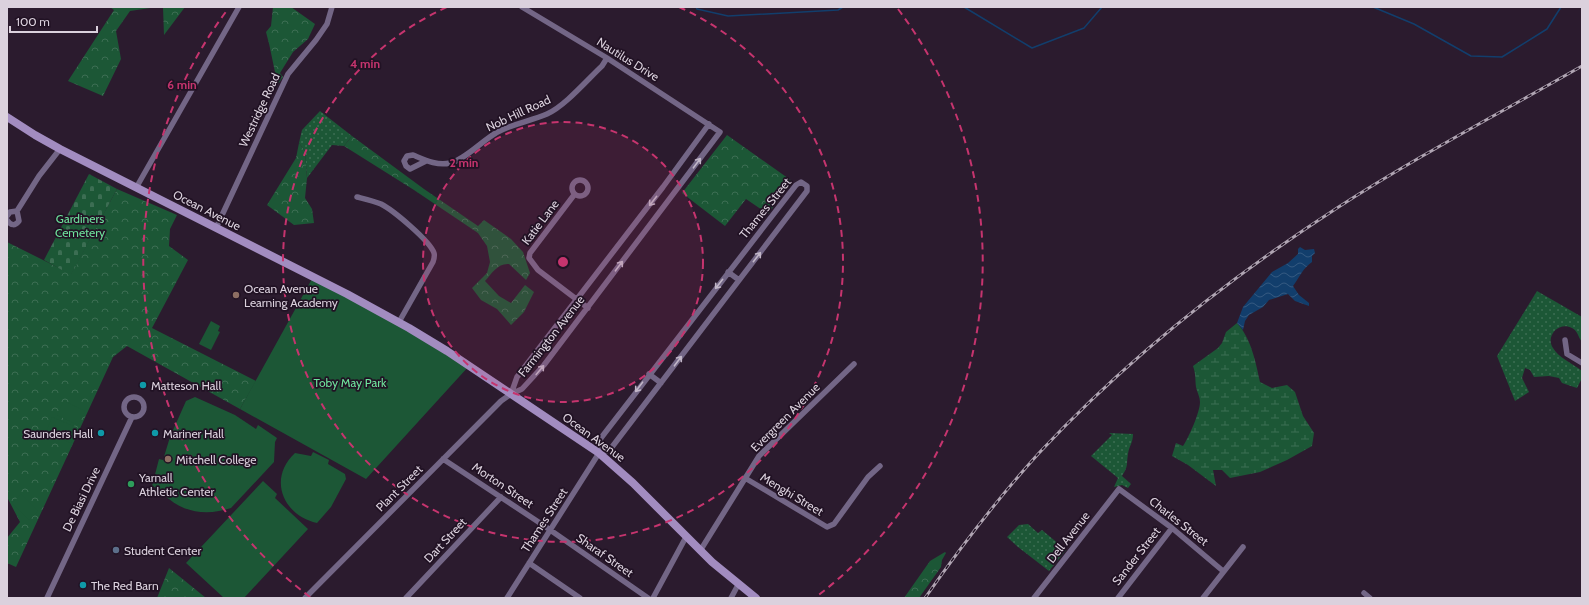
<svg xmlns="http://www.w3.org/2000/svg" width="1589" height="605" font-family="Cabin,sans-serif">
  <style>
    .grass { fill: url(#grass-dots) }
    .forest { fill: url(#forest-crowns) }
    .wetland { fill: url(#wetland-marsh) }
    .cemetery { fill: url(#cemetery-stones) }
    .park { fill: #1c5736 }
    .water { fill: url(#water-waves) }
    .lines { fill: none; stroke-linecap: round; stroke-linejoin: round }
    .stream { stroke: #123e6c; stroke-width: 1.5 }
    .minor { stroke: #736686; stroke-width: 5.5 }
    .secondary { stroke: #a28cc0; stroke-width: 8 }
    .rail-casing { stroke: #b0a5b3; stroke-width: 3 }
    .rail { stroke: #211224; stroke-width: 1.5; stroke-dasharray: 4.5; stroke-linecap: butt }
    .oneway { stroke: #c1b6c7 }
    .ring { fill: none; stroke: #c6346e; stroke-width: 2; stroke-dasharray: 7 5 }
    .education-dot { fill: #8d6e63; stroke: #211224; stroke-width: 1.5 }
    .culture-dot { fill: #0f9aa8; stroke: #211224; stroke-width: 1.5 }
    .leisure-dot { fill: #2e9e5b; stroke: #211224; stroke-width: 1.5 }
    .service-dot { fill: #5c6f8a; stroke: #211224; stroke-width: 1.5 }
    .labels { text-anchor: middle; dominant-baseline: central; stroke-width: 3.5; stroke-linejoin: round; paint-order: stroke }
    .street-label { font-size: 12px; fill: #dbd1dd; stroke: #211224 }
    .park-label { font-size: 12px; fill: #6ee29c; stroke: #211224 }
    .poi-label { font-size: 12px; fill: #dbd1dd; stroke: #211224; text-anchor: start }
    .centre { fill: #c6346e; stroke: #211224; stroke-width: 2 }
    .ring-label { font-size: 12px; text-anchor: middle; font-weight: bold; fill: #c6346e; stroke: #211224; stroke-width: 3.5; stroke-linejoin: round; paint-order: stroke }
  </style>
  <defs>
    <pattern id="grass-dots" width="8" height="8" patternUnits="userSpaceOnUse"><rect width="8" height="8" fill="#1c5736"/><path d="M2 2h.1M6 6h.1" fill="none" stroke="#3c6e53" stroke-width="1.8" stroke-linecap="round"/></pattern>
    <pattern id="forest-crowns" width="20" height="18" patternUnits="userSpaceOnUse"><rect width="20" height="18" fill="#1c5736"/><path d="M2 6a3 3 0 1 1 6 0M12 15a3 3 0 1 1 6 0" fill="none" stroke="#3c6e53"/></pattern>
    <pattern id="wetland-marsh" width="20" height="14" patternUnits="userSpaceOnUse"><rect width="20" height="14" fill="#1c5736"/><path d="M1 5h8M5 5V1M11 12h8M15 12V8" fill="none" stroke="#3c6e53"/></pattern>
    <pattern id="cemetery-stones" width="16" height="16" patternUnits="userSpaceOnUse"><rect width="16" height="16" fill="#1c5736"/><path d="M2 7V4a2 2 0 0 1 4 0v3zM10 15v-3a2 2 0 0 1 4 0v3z" fill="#3c6e53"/></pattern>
    <pattern id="water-waves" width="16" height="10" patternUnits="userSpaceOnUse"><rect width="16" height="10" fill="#123e6c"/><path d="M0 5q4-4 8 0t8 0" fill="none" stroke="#345981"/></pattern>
  </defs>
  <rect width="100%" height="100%" fill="#2b1b2e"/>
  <path class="grass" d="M320,111L352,136L344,146L332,145L307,178L305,151L299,143L302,130Z
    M1537,291L1582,317V342C1578,337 1578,331 1572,328C1559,321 1545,336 1553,348C1558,357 1573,364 1582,371V378L1577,388L1562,383L1559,378L1549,376L1534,377L1530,370L1525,368L1522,378L1529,392L1515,401L1497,356Z
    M1109,433L1133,434C1133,443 1129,446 1128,454C1126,466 1129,465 1122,476L1131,484L1128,488L1122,485L1114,487L1118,478L1091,456L1112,435Z
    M1028,524L1038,533L1042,530L1066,550L1049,571L1018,547L1007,537L1019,525Z"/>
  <path class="forest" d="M110,7H157L130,11L116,31L121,59L103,96L68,81L114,10Z
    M163,7H185L164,35Z
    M273,7H291L315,24L308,39L293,52L280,73L283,77L278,84C273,66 271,49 266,32L271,26Z
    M727,135L792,181L768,214L746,199L725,226L682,193Z
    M352,136L424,189L478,226L484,220L511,239L523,252L530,273L526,280L509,264C498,263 492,273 485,281L499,296L511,303L525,285L534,292L524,312L511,325L497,309L481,300L472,288L487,273L490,262L487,246L478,233L414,190L344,146Z
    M299,143L305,151L307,178L305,198L312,209L314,223L294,225L267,205L296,158Z
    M117,189L177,215L170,229L169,246L188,260L152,328L256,381L240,409L127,346L113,357L16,567L7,563V538L20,522L7,497V242L71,274Z
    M945,552L946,553L942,560L941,567L919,598H904L930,561Z
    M169,568L206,598H157Z"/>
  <path class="wetland" d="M1237,323C1251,338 1256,363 1260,382L1272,388L1287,385L1295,392L1303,416L1314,433L1312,446L1287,460L1260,472L1230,478L1222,470H1213L1216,486L1188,465L1172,456L1176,443L1183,446C1189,437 1200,412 1200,402C1200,397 1197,392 1196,387C1195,378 1196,375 1193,366L1218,348L1222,343L1226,332Z"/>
  <path class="cemetery" d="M89,174L117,189L71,275L44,260Z"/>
  <path class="park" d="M313,277L469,366L366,479L240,409Z
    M211,321L220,326L218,331L220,332L211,350L199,344Z
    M195,397L235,415L256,429L258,425L277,438L275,442L274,462L231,508C210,515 187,514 169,499C163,495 159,488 152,486L159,459L163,460L170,437L186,401Z
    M64,401L85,411L78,425L57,415Z
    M52,417L78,428L71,443L46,432Z
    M313,452L329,460L328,464L345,474L346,479L331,507L317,523C282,515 268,478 295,453L311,456Z
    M263,481L277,494L275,498L308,529L244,598H224L186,563Z
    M21,494L38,511L29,520L12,503Z"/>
  <path class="water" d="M1300,247L1305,250L1314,249L1315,253L1312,256V262C1303,268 1299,278 1293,286L1299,295L1309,303V306L1295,301L1288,294L1269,300L1263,307L1249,315L1245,321L1243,330L1237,323L1243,307L1272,272L1288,263L1298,254V249Z"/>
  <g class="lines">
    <path class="stream" d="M696,7L697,9L728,16L838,10L843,7
      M964,7L1032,48L1084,28L1102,7
      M1373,7L1414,24L1471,56L1502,57L1547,29L1561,7"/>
    <path class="minor" d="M426,161L410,169L406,166L404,161L407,156L413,155C425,160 437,166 450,163C463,161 483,140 496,133C511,124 531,121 547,114C565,106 587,80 602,66L607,58
      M572 188a8 8 0 1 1 16 0a8 8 0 1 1-16 0Z
      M136,188L239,7
      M574,195L530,253L529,258L538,270L588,308
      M357,197C365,199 374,201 381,204C393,210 430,241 434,253C435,256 434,259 433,262L399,322
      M17,211L39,176L60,149
      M7,216L10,212L17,211
      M7,220C11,226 15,226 19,221L17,211
      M216,228L288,74L316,40L327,24L332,7
      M728,272L739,280
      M1565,340L1567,354L1582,363
      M649,374L661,383
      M511,394L517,377L663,187L709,124
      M124 407a10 10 0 1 1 20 0a10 10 0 1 1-20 0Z
      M443,459L543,525L648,598
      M745,478L827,527L834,524L868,477L880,466
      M700,551L759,456L854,364
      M529,563L580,598
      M1364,593L1370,598
      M47,598L132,417
      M305,598L501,401L511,394L522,389L544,365L720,132L607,58L522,7
      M406,598L501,497
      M507,598L599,453V445L601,438L796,185L801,182L807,186V191L612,447L607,451L599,453
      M653,598L686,537
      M731,598L738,585
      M1034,598L1119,489L1172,528L1223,571
      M1118,598L1172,528
      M1203,598L1243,547"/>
    <path class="secondary" d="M7,117L35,135L60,149L347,294L409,328L447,351L599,453L633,483L712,562L756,598"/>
    <g class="rail-casing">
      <path id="rail" d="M925,598C960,548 998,498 1039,453C1127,359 1229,278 1337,208C1416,157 1500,113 1582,66"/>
    </g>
    <use href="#rail" class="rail"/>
  </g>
  <defs><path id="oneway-shaft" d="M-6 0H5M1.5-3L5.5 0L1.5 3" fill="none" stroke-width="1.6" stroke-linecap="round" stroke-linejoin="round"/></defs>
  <g class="oneway">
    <use href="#oneway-shaft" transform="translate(697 163) rotate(-53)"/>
    <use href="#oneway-shaft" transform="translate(653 201) rotate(128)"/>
    <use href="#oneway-shaft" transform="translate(757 257) rotate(-52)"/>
    <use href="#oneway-shaft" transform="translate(619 266) rotate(-53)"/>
    <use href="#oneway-shaft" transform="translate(719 284) rotate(128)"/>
    <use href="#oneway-shaft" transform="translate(678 361) rotate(-53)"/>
    <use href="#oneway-shaft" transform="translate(540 370) rotate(-50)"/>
    <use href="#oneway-shaft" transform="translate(639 387) rotate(127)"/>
  </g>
  <circle cx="563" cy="262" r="140" fill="#c6346e" fill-opacity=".12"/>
  <g class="ring">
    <circle cx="563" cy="262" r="140"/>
    <path d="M679 7A280 280 0 1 1 447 7"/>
    <path d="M310 597A420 420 0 0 1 228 9M898 9A420 420 0 0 1 816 597"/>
  </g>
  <g class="education-dot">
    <circle cx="236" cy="295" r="4"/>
    <circle cx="168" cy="459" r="4"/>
  </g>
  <g class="culture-dot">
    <circle cx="143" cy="385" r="4"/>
    <circle cx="101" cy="433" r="4"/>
    <circle cx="155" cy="433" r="4"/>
    <circle cx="83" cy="585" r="4"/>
  </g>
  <circle class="leisure-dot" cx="131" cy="484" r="4"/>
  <circle class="service-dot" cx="116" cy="550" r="4"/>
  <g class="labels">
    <g class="street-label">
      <text transform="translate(628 59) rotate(32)">Nautilus Drive</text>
      <text transform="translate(259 110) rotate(-65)">Westridge Road</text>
      <text transform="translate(518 113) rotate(-25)">Nob Hill Road</text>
      <text transform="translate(765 208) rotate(-51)">Thames Street</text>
      <text transform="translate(207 210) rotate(27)">Ocean Avenue</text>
      <text transform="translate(540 222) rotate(-53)">Katie Lane</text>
      <text transform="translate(551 336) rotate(-52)">Farmington Avenue</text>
      <text transform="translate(785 417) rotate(-45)">Evergreen Avenue</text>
      <text transform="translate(594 437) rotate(36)">Ocean Avenue</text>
      <text transform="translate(503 485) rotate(34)">Morton Street</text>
      <text transform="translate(399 488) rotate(-45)">Plant Street</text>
      <text transform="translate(792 494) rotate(31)">Menghi Street</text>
      <text transform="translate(81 499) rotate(-64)">De Biasi Drive</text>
      <text transform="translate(544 520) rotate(-57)">Thames Street</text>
      <text transform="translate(1179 521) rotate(38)">Charles Street</text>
      <text transform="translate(1068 537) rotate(-52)">Dell Avenue</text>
      <text transform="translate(445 540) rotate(-47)">Dart Street</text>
      <text transform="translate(605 555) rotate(35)">Sharaf Street</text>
      <text transform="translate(1136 556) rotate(-52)">Sander Street</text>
    </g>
    <g class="park-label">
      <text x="80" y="218">Gardiners<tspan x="80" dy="14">Cemetery</tspan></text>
      <text x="350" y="382">Toby May Park</text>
    </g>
    <g class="poi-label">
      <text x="244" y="288">Ocean Avenue<tspan x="244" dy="14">Learning Academy</tspan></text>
      <text x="151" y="385">Matteson Hall</text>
      <text x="93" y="433" text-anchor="end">Saunders Hall</text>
      <text x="163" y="433">Mariner Hall</text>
      <text x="176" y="459">Mitchell College</text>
      <text x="139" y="477">Yarnall<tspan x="139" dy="14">Athletic Center</tspan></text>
      <text x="124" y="550">Student Center</text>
      <text x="91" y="585">The Red Barn</text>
    </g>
  </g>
  <circle cx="563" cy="262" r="6" class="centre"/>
  <g class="ring-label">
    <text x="365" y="68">4 min</text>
    <text x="182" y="89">6 min</text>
    <text x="464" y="167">2 min</text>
  </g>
  <rect width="1589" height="605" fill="none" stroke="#dbd1dd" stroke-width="16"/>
  <path d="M10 26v6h87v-6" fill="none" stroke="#dbd1dd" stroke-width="2"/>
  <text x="16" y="26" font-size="12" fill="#dbd1dd" stroke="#211224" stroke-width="3" paint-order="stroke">100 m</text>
</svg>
